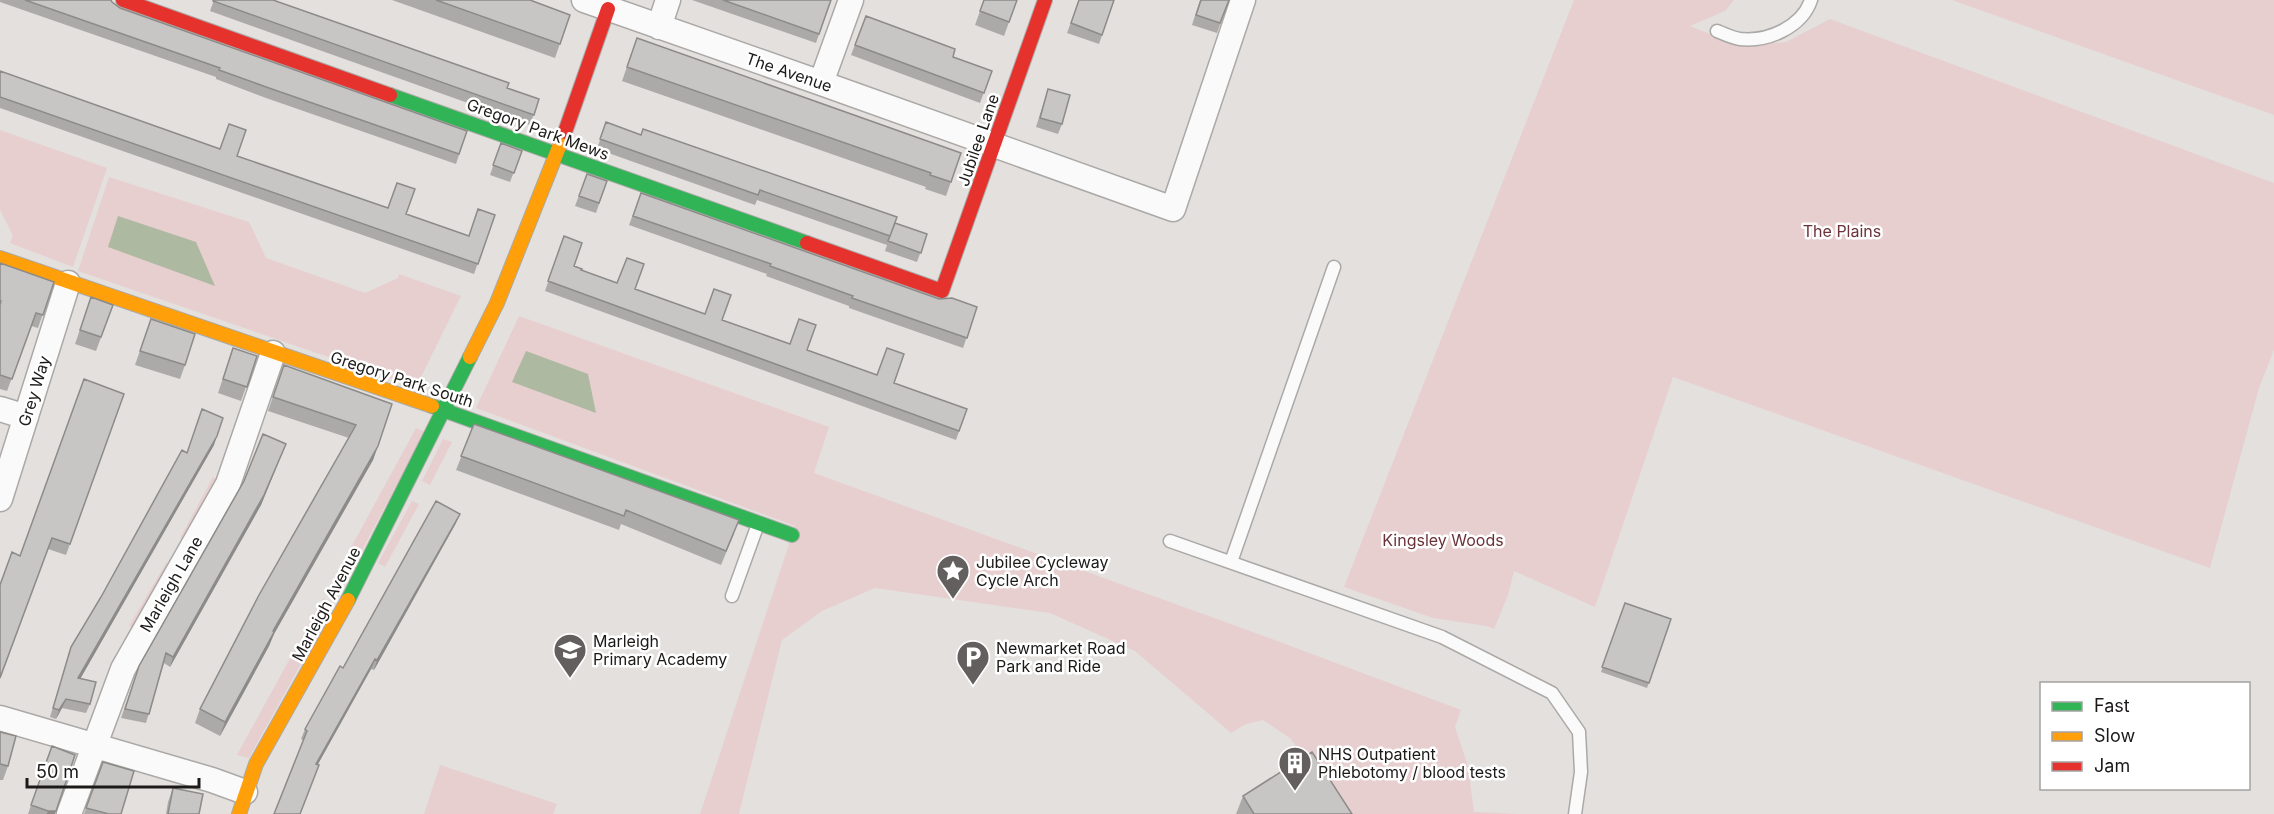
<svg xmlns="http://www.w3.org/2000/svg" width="2274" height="814" font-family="Inter,sans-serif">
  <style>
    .green { fill: #e7cfcf }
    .water { fill: #aeb9a1 }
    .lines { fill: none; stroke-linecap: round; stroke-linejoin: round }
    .lane-casing { stroke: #aba9a7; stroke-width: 15 }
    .street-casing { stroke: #aba9a7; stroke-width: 27 }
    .fast-casing { stroke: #aba9a7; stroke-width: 16 }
    .slow-casing { stroke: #aba9a7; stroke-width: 16 }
    .jam-casing { stroke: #aba9a7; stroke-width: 16 }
    .lane { stroke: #fbfafa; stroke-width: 12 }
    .street { stroke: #fbfafa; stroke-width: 24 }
    .fast { stroke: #30b455; stroke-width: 14 }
    .slow { stroke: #ff9f0a; stroke-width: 14 }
    .jam { stroke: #e5322d; stroke-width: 14 }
    .wall { fill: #acaaa9 }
    .shaded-wall { fill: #8c8b89 }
    .building { fill: #c8c6c4; stroke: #8c8b89; stroke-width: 1.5 }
    .labels { text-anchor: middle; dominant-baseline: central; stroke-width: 5; stroke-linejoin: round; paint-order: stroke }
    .street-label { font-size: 16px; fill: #1c1a19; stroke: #fff }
    .park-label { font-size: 16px; fill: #6b3238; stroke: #fff }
    .poi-label { font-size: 16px; fill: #1c1a19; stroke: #fff; text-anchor: start }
  </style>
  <rect width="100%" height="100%" fill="#e3e0dd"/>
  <path class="green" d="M1574,0H1734L1725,11L1690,26L1739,46L1786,42L1830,19L2274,183V350L2259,388L2210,568L1673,377L1595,607L1514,571L1508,595L1494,629L1486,626L1433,618L1344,587Z
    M1952,0H2274V115Z
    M0,130L107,168L73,267L10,243L13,236L0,210Z
    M109,177L249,222L266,258L365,293L398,278L399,274L461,296L416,387L78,271Z
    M519,316L829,427L814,473L1280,642L1461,710L1455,727L1468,766L1474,812L1517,814H1340L1309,763L1290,738L1263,720L1246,724L1231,733L1135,651L1050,613L875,588L822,611L782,640L739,814H700L795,526L476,408Z
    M416,428L425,432L346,580L336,575Z
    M443,439L452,442L430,485L422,481Z
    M213,477L219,480L185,540L180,538Z
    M412,501L419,504L385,567L378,563Z
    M166,563L171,566L134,628L129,626Z
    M323,598L334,604L249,758L237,755Z
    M440,765L557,804L553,814H424Z"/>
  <path class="water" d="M118,216L196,242L215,286L108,247Z
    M526,351L588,374L596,413L512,382Z"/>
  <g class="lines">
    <g class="lane-casing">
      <path id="lane" d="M1717,31C1724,34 1733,38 1740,39C1768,42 1802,27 1811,0
        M1170,541L1442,637L1552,693L1579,732L1581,772L1575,814
        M1231,562L1334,267
        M732,596L758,524"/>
    </g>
    <g class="street-casing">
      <path id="street" d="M584,0L821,83L1173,209L1243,0
        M659,27L668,0
        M821,83L851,0
        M0,409L26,417
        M0,499L68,283
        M0,718L212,780L245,792
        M69,814L123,669L228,484L273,353"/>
    </g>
    <g class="fast-casing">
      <path id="fast" d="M390,95L807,243
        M432,406L792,535
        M348,600L470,357"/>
    </g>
    <g class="slow-casing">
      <path id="slow" d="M0,258L432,406
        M470,357L497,303L565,132
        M239,814L256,764L348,600"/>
    </g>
    <g class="jam-casing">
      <path id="jam" d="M123,0L390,95
        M565,132L608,9
        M807,243L942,291L1045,0"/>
    </g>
    <use href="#lane" class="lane"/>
    <use href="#street" class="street"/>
    <use href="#fast" class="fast"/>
    <use href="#slow" class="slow"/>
    <use href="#jam" class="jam"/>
  </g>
  <path class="wall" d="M0,0H111L112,2L120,8L467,131L456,164L266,98L216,79V77L0,2Z
    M214,0L507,88L539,99L530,125L210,11Z
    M392,0H530L570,15L555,58Z
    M692,0H831L816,43Z
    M984,0H1017L1004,36L975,25Z
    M1079,0H1114L1099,44L1067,33Z
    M1200,0H1229L1217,33L1192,25Z
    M866,16L953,57L992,71L980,103L851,55Z
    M637,38L961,153L946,196L925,189L926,187L622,81Z
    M0,71L237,156L468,236L495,215L474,274L0,108Z
    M1048,89L1062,124L1058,134L1036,127Z
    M606,122L890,236L927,234L917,262L885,251L887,245L757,200L755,205L597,149Z
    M501,143L522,151L510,182L490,175Z
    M587,174L607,181L596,213L575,206Z
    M641,193L939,299L977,307L963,348L849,308V306L766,276L767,274L629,225Z
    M564,236L574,266L581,270L807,350L894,383L967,409L956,440L545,291Z
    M0,263L54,282L38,328L31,326L7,391L0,389Z
    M91,297L113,305L96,351L75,344Z
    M151,319L185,365L180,379L135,365Z
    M233,348L257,356L241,401L218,393Z
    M284,365L392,404L373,460L274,634L269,646L220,736L195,723L200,709L349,438L268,411Z
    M124,394L66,555L48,549L20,556Z
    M474,424L734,534L721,565L621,524L619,530L456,470Z
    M286,444L261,505L170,667L164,663L146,723L121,718L139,666Z
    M214,445L80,679L90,704L86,713L62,708L56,719L50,717L71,647L187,453Z
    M456,523L374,670L371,669L318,764L300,814L303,740L301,739L305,729L343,668Z
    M1625,603L1671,619L1647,688L1601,672Z
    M0,732L8,766L3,780H0Z
    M48,756L55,814H28Z
    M103,762L121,814H84Z
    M173,788L199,814H166L168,802Z
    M1243,796L1352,814H1236Z"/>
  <path class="shaded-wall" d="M217,436L214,445L75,688L78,678Z
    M286,444L261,505L170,667L173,657Z
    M378,446L373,460L274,634L269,646L220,736L225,722L273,631Z
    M460,514L456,523L374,670L377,660Z
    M375,659L371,669L313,773L316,764Z
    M66,699L62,708L56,719L59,710Z
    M48,811H56L55,814H47Z"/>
  <path class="building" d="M25,0H111L112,2L120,8L467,131L459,154L269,88L219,70L220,68Z
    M214,0H273L509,83L507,88L539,99L534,115L213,1Z
    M436,0H530L570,15L560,44Z
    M723,0H831L819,34Z
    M984,0H1017L1009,22L980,11Z
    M1079,0H1114L1102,35L1071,23Z
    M1201,0H1229L1220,23L1196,15Z
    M866,16L955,49L953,57L992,71L984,93L855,45Z
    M637,38L961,153L951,182L930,175L931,173L627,67Z
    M0,71L220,149L229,124L246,130L237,156L388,208L397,183L415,189L406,214L469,236L478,209L495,215L478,264L0,97Z
    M1048,89L1070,95L1062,124L1040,118Z
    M606,122L641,135L643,129L897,217L890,236L760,190L758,195L600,139Z
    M501,143L522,151L514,173L493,165Z
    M587,174L607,181L599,203L579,196Z
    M641,193L939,299L952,298L977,307L967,338L852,298L853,296L770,266L771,264L633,216Z
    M895,223L927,234L921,253L888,241Z
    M564,236L582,243L574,266L582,269L581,270L617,283L627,258L644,264L635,289L705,314L714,289L731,295L722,320L790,344L799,319L816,325L807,350L877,375L887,348L904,354L894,383L967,409L959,431L548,281Z
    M0,263L54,282L43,315L36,313L12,379L0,375V305L1,301H0Z
    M91,297L113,305L101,337L80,330Z
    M151,319L195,334L185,365L140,351Z
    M233,348L257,356L247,387L223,379Z
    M284,365L392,404L378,446L273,631L274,632L225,722L200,709L259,595L356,425L273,397Z
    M84,379L124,394L70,544L52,538L0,678V585L12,552L20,556Z
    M202,409L223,418L217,436L78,678L96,682L90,704L66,699L59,710L53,708L71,647L101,597L182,450L187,453Z
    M474,424L739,520L726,551L626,510L624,516L461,456Z
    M263,434L286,444L264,495L173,657L166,653L149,714L125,709L139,666L244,481Z
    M436,501L460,514L377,660L375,659L316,764L319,765L300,814H274L307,731L305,729L340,666L343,668Z
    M1625,603L1671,619L1649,683L1602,667Z
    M0,732L16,736L8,766L0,764Z
    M52,746L75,755L56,811H48L31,805Z
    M1312,752L1352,814H1254L1243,796Z
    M103,762L134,771L121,814H109L86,808Z
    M173,788L203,794L199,814H168Z"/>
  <defs>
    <g id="sight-pin" transform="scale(1.725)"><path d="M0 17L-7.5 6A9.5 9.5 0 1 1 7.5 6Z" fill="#625f5e" stroke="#fff"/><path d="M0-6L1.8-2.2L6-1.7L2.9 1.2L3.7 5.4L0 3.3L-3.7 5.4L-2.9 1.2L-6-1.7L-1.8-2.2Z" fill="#fff"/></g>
    <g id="school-pin" transform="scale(1.725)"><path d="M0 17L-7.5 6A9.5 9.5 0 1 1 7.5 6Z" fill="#625f5e" stroke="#fff"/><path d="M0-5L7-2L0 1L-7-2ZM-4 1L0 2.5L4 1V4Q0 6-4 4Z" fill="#fff"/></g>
    <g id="parking-pin" transform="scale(1.725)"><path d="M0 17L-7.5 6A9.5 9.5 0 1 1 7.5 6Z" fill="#625f5e" stroke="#fff"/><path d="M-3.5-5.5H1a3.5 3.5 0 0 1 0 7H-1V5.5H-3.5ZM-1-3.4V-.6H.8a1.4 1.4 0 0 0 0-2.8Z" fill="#fff"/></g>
    <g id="building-pin" transform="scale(1.725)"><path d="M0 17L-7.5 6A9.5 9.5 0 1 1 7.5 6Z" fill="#625f5e" stroke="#fff"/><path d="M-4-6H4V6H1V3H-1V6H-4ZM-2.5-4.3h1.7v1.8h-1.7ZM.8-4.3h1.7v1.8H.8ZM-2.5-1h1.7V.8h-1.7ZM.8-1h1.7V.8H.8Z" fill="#fff"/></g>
  </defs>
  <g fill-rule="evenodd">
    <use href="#sight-pin" x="953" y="571"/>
    <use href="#school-pin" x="570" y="650"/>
    <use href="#parking-pin" x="973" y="657"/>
    <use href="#building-pin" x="1295" y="763"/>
  </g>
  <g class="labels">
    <g class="street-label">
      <text transform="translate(789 72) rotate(19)">The Avenue</text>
      <text transform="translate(538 129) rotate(20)">Gregory Park Mews</text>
      <text transform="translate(978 140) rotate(-71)">Jubilee Lane</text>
      <text transform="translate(402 379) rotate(18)">Gregory Park South</text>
      <text transform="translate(34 391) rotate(-73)">Grey Way</text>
      <text transform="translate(171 584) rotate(-60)">Marleigh Lane</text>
      <text transform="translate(326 604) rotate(-62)">Marleigh Avenue</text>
    </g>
    <g class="park-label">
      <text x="1842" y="231">The Plains</text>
      <text x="1443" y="540">Kingsley Woods</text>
    </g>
    <g class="poi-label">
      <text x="976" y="562">Jubilee Cycleway<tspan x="976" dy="18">Cycle Arch</tspan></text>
      <text x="593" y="641">Marleigh<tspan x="593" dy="18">Primary Academy</tspan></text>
      <text x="996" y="648">Newmarket Road<tspan x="996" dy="18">Park and Ride</tspan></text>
      <text x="1318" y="754">NHS Outpatient<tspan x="1318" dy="18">Phlebotomy / blood tests</tspan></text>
    </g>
  </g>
  <rect x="2040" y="682" width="210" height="108" fill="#ffffff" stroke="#a4a3a3" stroke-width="1.5"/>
  <rect x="2052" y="702" width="30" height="9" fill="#30b455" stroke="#a4a3a3" stroke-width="1.5"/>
  <text x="2094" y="712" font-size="18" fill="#1c1a19">Fast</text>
  <rect x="2052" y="732" width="30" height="9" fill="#ff9f0a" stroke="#a4a3a3" stroke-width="1.5"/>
  <text x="2094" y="742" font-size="18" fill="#1c1a19">Slow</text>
  <rect x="2052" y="762" width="30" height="9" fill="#e5322d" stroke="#a4a3a3" stroke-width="1.5"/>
  <text x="2094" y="772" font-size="18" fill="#1c1a19">Jam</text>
  <path d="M27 778v9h172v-9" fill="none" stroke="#1c1a19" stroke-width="3"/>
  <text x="36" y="778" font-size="18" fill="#1c1a19" stroke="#ffffff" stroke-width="4.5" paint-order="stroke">50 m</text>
</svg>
